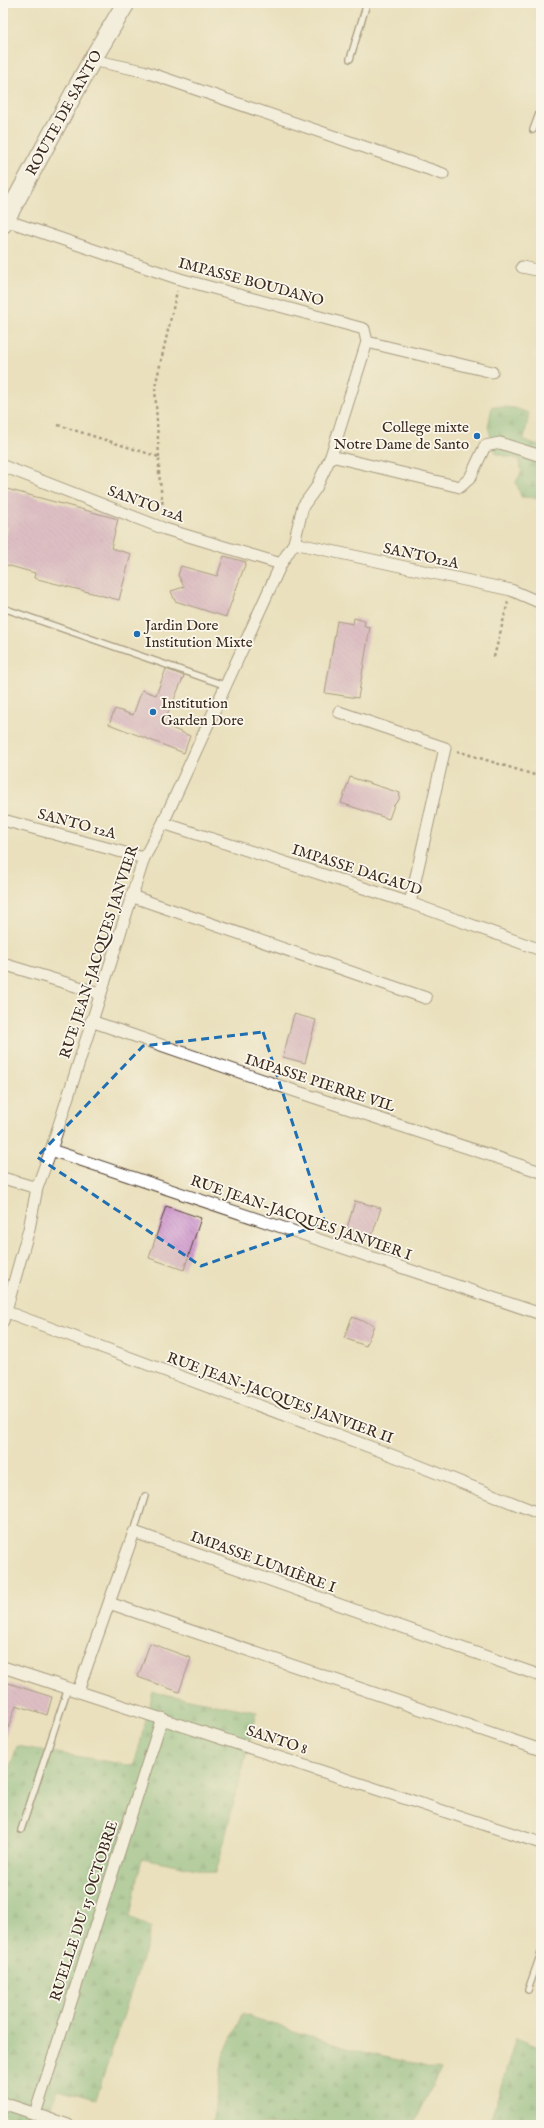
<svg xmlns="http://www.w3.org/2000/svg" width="544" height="2128" font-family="'IM FELL English',serif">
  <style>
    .forest { fill: url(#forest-firs); stroke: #58704c }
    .building { fill: url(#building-back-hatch) }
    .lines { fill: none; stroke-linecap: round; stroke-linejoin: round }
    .service-casing { stroke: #554536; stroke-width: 8 }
    .minor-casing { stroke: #554536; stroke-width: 13 }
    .primary-casing { stroke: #554536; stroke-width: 20 }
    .path { stroke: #554536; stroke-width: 2.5; stroke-dasharray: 3 3; stroke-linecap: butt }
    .service { stroke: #fff; stroke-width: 5.5 }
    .minor { stroke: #fff; stroke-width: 11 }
    .primary { stroke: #fff; stroke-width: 18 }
    .marked { fill: none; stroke: #1f6fb2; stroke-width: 3; stroke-dasharray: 8 5; stroke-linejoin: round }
    .poi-dot { fill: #1f6fb2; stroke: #fbf7ec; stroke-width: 1.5 }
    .labels { text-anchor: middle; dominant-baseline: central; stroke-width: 3.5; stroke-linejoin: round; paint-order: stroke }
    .street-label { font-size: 15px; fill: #3b2a1e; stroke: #fbf7ec }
    .poi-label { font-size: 15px; fill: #3b2a1e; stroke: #fbf7ec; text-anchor: start }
  </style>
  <defs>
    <pattern id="forest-firs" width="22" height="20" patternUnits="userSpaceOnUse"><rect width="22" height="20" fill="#74b67a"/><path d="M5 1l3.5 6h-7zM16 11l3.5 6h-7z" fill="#609463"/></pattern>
    <pattern id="building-back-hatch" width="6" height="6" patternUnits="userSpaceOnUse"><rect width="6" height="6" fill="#cd94cc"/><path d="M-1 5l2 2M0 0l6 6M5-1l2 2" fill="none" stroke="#a879a5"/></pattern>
  </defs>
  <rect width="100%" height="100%" fill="#fbf7ec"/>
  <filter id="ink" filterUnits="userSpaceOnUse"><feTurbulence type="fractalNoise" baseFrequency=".025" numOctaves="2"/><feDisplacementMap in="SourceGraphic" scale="8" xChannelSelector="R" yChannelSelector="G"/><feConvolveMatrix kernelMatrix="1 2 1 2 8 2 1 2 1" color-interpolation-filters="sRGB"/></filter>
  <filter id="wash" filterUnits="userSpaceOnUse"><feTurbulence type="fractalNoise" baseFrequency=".012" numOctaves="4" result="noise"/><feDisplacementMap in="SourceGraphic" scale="16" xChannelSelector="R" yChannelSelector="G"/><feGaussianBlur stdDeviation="0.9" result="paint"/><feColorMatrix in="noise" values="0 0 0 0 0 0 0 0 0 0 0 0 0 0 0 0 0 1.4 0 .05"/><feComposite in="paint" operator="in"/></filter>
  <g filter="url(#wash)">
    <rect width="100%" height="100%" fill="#eae0bd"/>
    <path class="forest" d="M492,406L515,408L529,413L524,440L541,446V498L521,497L516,482L522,471L518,459L496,454L488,427Z
      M153,1692L257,1712L216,1873L142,1858L130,1917L152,1928L96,2099L58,2089L47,2125H32L3,2115V1788L17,1746L134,1766Z
      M242,2014L346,2048L440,2070L414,2124L417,2125H212L223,2056Z
      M516,2038L541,2048V2125H489Z"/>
    <g id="blocks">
      <path class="building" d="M3,488L118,519L111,548L131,554L119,600L34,578L35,573L3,564V546L8,527L3,525Z
        M224,556L246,562L226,617L175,601L171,591L184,587L178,575L181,566L217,576Z
        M354,618L365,621L364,626L370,627L358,698L325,693L337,621L353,624Z
        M166,669L184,676L166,718L172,721L169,727L190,736L184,753L109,724L115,709L133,715L142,690L156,695Z
        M350,777L400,793L399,800L394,805L389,819L341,803Z
        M294,1014L316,1020L305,1063L283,1057Z
        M355,1201L381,1208L372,1236L347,1228Z
        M166,1206L201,1218L184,1270L149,1258Z
        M352,1317L374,1325L366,1346L344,1338Z
        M150,1643L191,1658L179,1692L138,1677Z
        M8,1683L52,1697L47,1715L16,1705L5,1737H3V1699Z"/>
    </g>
  </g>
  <g filter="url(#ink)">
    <use href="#blocks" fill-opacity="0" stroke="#554536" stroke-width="1"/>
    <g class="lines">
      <g class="service-casing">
        <path id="service" d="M350,59L367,3
          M533,130L541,108
          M3,608L227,686
          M134,1532L145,1496
          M21,1830L68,1688
          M528,1990L541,1953"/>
      </g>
      <g class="minor-casing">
        <path id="minor" d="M92,60L143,71L443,174
          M522,267L541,271
          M367,342L492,372
          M331,456L460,487L470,478L485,446L500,443L541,456
          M3,466L165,529L281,564
          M294,543L511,590L541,603
          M339,712L445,748L410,903
          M3,820L144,858
          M163,823L410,903L541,950
          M131,896L426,998
          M3,964L99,993
          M91,1021L289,1089L541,1172
          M51,1150L541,1314
          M3,1178L37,1188
          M7,1312L389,1454L541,1514
          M3,1321L29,1229L37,1188L51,1150L144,858L163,823L281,564L294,543L303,506L316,488L331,456L367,342L364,329L180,279L5,220
          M109,1603L541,1750
          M3,1667L541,1843
          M78,1691L134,1532L541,1676
          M3,2103L68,2125
          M35,2114L162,1718"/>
      </g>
      <g class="primary-casing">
        <path id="primary" d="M3,224L92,60L126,3"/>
      </g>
      <path class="path" d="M58,425L159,457V473L164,516
        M159,457L155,387L177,291
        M494,657L508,602
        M457,751L541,777"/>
      <use href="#service" class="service"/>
      <use href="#minor" class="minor"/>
      <use href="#primary" class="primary"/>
    </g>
  </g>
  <path d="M0 0H544V2128H0ZM263,1032L325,1223L201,1266L37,1157L143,1046Z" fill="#eae0bd" fill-opacity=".55" fill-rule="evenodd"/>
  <path class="marked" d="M263,1032L325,1223L201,1266L37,1157L143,1046Z"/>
  <g class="poi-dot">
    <circle cx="477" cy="436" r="4"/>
    <circle cx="137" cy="634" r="4"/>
    <circle cx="153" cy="712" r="4"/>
  </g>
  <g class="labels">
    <g class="street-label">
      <text transform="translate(64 113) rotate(-61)">ROUTE DE SANTO</text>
      <text transform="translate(251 282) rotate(15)">IMPASSE BOUDANO</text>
      <text transform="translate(146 504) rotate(20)">SANTO 12A</text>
      <text transform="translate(421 556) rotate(12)">SANTO12A</text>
      <text transform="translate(77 824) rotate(15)">SANTO 12A</text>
      <text transform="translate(357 870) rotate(18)">IMPASSE DAGAUD</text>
      <text transform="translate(99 952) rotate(-72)">RUE JEAN-JACQUES JANVIER</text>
      <text transform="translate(320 1083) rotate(18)">IMPASSE PIERRE VIL</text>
      <text transform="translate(301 1218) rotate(19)">RUE JEAN-JACQUES JANVIER I</text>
      <text transform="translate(280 1398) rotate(20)">RUE JEAN-JACQUES JANVIER II</text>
      <text transform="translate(263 1562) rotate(20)">IMPASSE LUMIÈRE I</text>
      <text transform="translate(277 1740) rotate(18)">SANTO 8</text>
      <text transform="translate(84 1911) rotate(-72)">RUELLE DU 15 OCTOBRE</text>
    </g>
    <g class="poi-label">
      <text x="469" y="427" text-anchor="end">College mixte<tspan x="469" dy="17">Notre Dame de Santo</tspan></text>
      <text x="145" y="625">Jardin Dore<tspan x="145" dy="17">Institution Mixte</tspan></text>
      <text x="161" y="703">Institution<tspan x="161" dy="17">Garden Dore</tspan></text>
    </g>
  </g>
  <rect width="544" height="2128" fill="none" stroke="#fbf7ec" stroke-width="16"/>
</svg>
